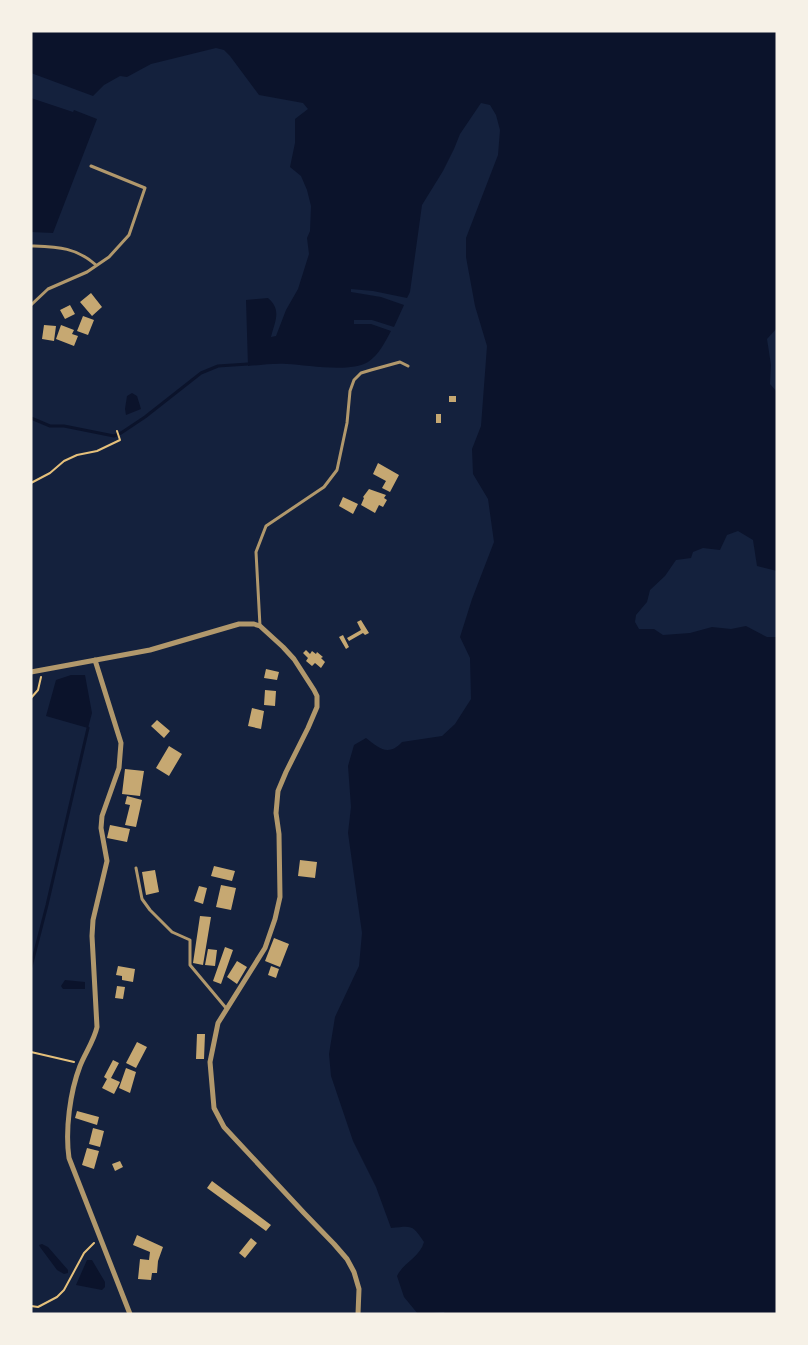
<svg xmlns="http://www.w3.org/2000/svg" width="808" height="1345" font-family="Helvetica,sans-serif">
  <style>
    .water { fill: #0b132b }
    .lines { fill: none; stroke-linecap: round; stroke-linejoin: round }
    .stream { stroke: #0b132b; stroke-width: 3 }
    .building { fill: #c6a872 }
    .path { stroke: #e5c07b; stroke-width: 2 }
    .service { stroke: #b1986c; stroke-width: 3 }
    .minor { stroke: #b1986c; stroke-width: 5 }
  </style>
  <rect width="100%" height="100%" fill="#14213d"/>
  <path class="water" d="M31,31H777V328L767,339L771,365L770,384L777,392V571L757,566L753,540L738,531L727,535L720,550L703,548L693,552L691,558L676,560L665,576L650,590L647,602L636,615L635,622L639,629H654L663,635L690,633L712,627L731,629L746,626L767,637H777V1314H445L444,1312L418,1314L404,1297L397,1276C404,1262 420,1257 424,1242C412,1224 412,1226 391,1228L376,1187L353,1141L331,1076L329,1054L335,1017L359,966L362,933L348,833L351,807L348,766L354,745L366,738C379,748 388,757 402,742L442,736L455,724L471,699L470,658L460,637L472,599L494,542L488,499L473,474L472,449L481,426L487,346L475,306L466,257V238L498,155L500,130L496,115L490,105L481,103L460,134L454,149L443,171L422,205L410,292L407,298L373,291L351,289V292L381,297L404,305L394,327L372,320H354V324H371L391,331C385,342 379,355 368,362C350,373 307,365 287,364C274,363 261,365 248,366L246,300L268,298C282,310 275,321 271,337L276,336L286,310L298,289L309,254L307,238L310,231L311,206L307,190L301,176L290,167L295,143V119L308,109L303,103L259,95L230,56L224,50L216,48L151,64L127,77L120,76L104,85L93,96L31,73Z
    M31,98L73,112L74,110L97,119L53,233L31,232Z
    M132,393L137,396L141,409L126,415L125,409L127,396Z
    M71,675H85L92,713L88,728L46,716L56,680Z
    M65,980L85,982V989H63L61,986Z
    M42,1244L48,1247L68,1270V1273L64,1274L57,1270L40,1247L39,1245Z
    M87,1260H92L105,1282V1287L102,1290L76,1285Z"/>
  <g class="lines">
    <path class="stream" d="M31,418L50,426H64L114,436L121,433L145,417L201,373L218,366L248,364
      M31,967L47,905L88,728"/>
  </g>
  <path class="building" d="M91,293L102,307L92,316L80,302Z
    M70,305L75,314L65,319L60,310Z
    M83,316L94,320L88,335L77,331Z
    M44,325L56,326L54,341L42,339Z
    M61,325L74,330L72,334L78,336L74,346L56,339Z
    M449,396H456V402H449Z
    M436,414H441V423H436Z
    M378,463L399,475L390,492L382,488L386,481L373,474Z
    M369,489L386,495L384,498L387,500L383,507L379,505L375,513L361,505L364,498L363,497Z
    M343,497L358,504L353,514L339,506Z
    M361,620L369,633L365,635L363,633L349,641L347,638L361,630L357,622Z
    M343,635L349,647L346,649L339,637Z
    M306,650L310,654L312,651L316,654L317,652L323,657L321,658L325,662L321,668L315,663L312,666L306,661L308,658L303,653Z
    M266,669L279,672L277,680L264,678Z
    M265,690L276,691L275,706L264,705Z
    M252,708L264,711L261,729L248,726Z
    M157,720L170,731L164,738L151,726Z
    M169,746L182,754L169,776L156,768Z
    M125,769L144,771L140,796L122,794Z
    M127,796L142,800L136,827L125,825L130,805L125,804Z
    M110,825L130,829L127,842L107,838Z
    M300,860L317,862L315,878L298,876Z
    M214,866L235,871L232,881L211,876Z
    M155,870L159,892L146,895L142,872Z
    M221,885L236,888L231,910L216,907Z
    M199,886L207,888L203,904L194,901Z
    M200,916L211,917L203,965L193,963Z
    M274,938L289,944L280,967L265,961Z
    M225,947L233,950L221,984L213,981Z
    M208,949L217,950L215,966L205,965Z
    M237,961L247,967L237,984L227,977Z
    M118,966L135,969L133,982L122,980V976L116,975Z
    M271,966L279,969L276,978L268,975Z
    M117,986L125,987L123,999L115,998Z
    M197,1034H205L204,1059H196Z
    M137,1042L147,1047L136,1068L126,1063Z
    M113,1060L119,1063L111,1078L120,1082L114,1094L102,1088L107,1079L104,1077Z
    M126,1068L136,1072L130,1093L119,1088Z
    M77,1111L99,1117L97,1125L75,1118Z
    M93,1128L104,1131L100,1147L89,1144Z
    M87,1148L99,1151L94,1169L82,1165Z
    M120,1161L123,1167L115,1171L112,1164Z
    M212,1181L271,1225L266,1231L207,1188Z
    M137,1235L163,1247L158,1261L157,1273H152L151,1280L138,1279L140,1259L149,1260L150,1252L133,1245Z
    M251,1238L257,1243L245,1258L239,1253Z"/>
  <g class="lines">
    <path class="path" d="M31,483L50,473L64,461L77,455L97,451L120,440L117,431
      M31,698L38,690L41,677
      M31,1052L74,1062
      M31,1306L38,1307L57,1297L64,1290L84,1253L94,1243"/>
    <path class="service" d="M31,246C57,247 76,247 96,265
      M31,305L48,289L87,272L109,257L129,235L145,188L91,166
      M260,626L256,552L266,526L324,487L337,470L347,423L350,391L354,380L361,373L371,370L400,362L408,366
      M136,868L142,899L150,910L172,932L190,940V965L226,1008"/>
    <path class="minor" d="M95,660L121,743L119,768L102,816L101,828L107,861L93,920L92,936L97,1027C94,1041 85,1053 80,1066C70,1092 65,1130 69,1158L130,1314
      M31,672L150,650L239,624H254L260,626L283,647L294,659L314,690L317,696V707L308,728L286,772L278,791L276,813L279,834L280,897L275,919L265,948L218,1023L210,1062L214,1108L224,1127L304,1213L334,1244L347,1259L354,1272L359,1289L358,1314"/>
  </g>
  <rect width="808" height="1345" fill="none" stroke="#f6f1e7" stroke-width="65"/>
</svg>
